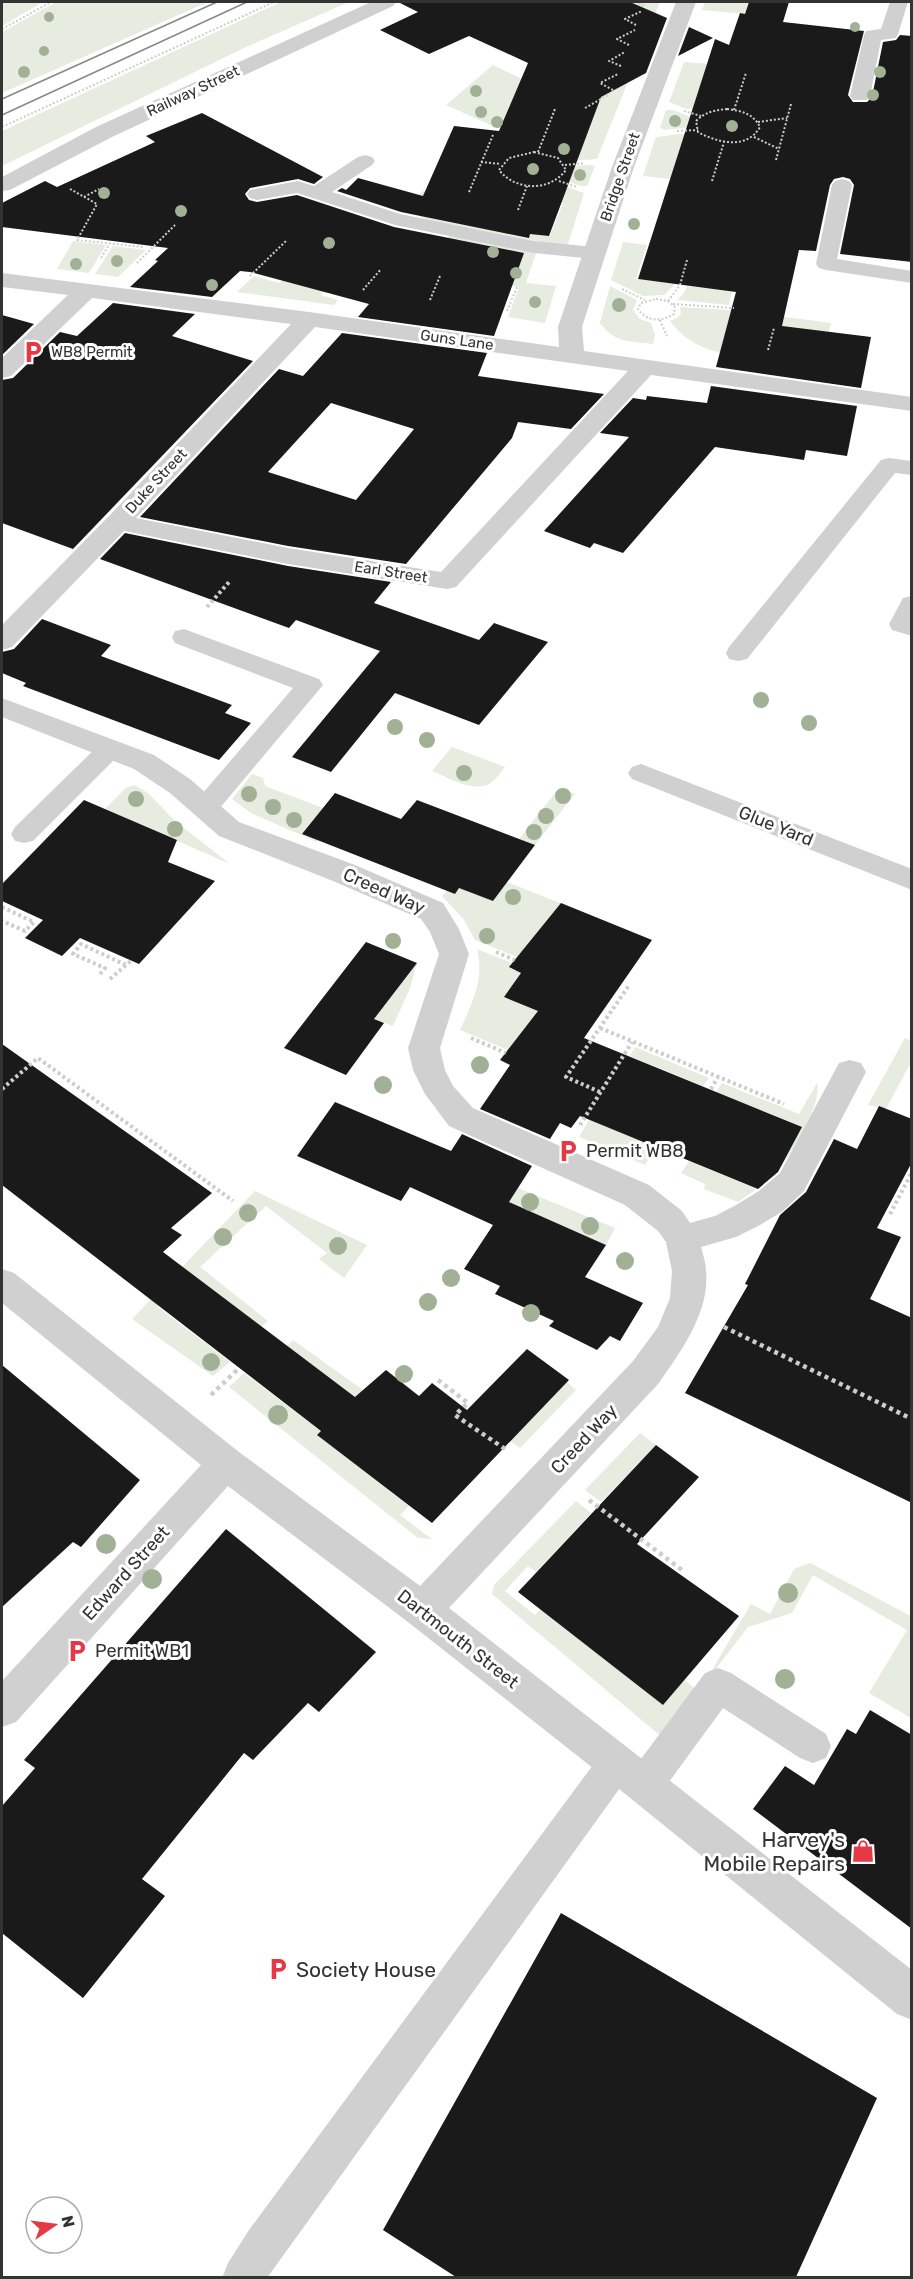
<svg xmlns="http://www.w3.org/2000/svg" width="913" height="2279" font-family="Rubik,sans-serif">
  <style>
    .green { fill: #e6ecdf }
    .building { fill: #1a1a1a; fill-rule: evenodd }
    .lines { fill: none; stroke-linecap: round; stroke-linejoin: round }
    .path-far2 { stroke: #cdcdcd; stroke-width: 2; stroke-dasharray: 2 2; stroke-linecap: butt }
    .path-far1 { stroke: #cdcdcd; stroke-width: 4; stroke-dasharray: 3 3; stroke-linecap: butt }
    .path { stroke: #cdcdcd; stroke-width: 4.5; stroke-dasharray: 4 4; stroke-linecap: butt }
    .lane { fill: #d0d0d0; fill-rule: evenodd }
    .street { fill: #d0d0d0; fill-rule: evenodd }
    .tram { stroke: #888; stroke-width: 1.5 }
    .tree { fill: #a2b095 }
    .labels { text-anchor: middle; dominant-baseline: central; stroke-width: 6; stroke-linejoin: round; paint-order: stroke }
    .far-street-label { font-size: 15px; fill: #333; stroke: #fff }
    .far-poi-label { font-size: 15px; fill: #333; stroke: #fff; text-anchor: start }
    .street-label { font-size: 18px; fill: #333; stroke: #fff }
    .poi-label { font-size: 18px; fill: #333; stroke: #fff; text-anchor: start }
    .near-poi-label { font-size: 21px; fill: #333; stroke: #fff; text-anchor: end }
  </style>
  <rect width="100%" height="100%" fill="#fff"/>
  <path class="green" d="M3,2H43L2,26Z
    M56,2H208L2,93V32Z
    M281,2H349L246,47L2,166V131Z
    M630,2H660L597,159L571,161L446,105L493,65L581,108L610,92L619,21L644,8Z
    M705,2H749L745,14L702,10Z
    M684,62L709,64L696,109H686L669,102Z
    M666,110H673L691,117L690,127L665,130L660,128Z
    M689,133L680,148L670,179L643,176L656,137Z
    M590,165L595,166L587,186H581L566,181L572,166Z
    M559,184L584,193L567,247L427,220L404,208L423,191L473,197L515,232L550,236L563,203L528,198Z
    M449,235L537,250L526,283L556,286L545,323L508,317L519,287L434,275Z
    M73,241L106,245L89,273L57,269Z
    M623,242L647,245L636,279L675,284L664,295L643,296L611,280Z
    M113,246L146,250L118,277L95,274Z
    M254,276L279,283L286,277L327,288L321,295L338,300L334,305L237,292Z
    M610,286L637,300L633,310L640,319L651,323L655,335L653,344C629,341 615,343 600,323Z
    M687,286L732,291L729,305L677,300L684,293Z
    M680,307L731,310L721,348L757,359C723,354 692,351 670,321L677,318L681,314Z
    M771,315L831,323L829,332L768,327Z
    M452,747L505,767C501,772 497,778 492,782C476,795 448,777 432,771Z
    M252,774L263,778L265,786L323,808L313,821L330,827L317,842L251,813L232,799Z
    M134,785L148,793L175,821L230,864L105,809L126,788Z
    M559,788L575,794L535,845L519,839Z
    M507,882L570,907L534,956L521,952L517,957L475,940L464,920L442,896L447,891L455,894L459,888L493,901Z
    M477,949L512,963L510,968L521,973L504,997L547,1014L508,1050L460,1030C472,1004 485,978 477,949Z
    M417,963L410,988L393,1026L374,1019Z
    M905,1038L911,1041V1062L886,1109L868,1105Z
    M635,1047L709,1078L703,1086L630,1056Z
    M722,1083L799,1114L817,1083C823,1103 789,1158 775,1174C765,1184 750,1193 738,1202L704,1189L705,1184L681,1173L689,1161L755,1188L793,1123L716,1092Z
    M589,1120L657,1147L645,1165L579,1137Z
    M518,1188L615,1228L606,1245L509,1202Z
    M255,1191L367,1245L344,1278L319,1259L327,1253L266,1206L200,1267L268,1321L261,1327L193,1276L158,1307L230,1362L213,1376L132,1319Z
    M293,1340L363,1390L356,1397L287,1346Z
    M244,1373L321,1431L318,1436L409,1506L400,1515L432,1539L418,1538L229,1387Z
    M567,1382L576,1390L520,1448L510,1441Z
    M640,1433L656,1445L601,1502L585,1490Z
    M576,1501L591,1513L536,1572L528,1566L505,1591L535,1615L540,1609L684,1679L699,1692L751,1604L770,1614L794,1569L810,1563L911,1616V1718L869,1693L907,1630L813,1575L792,1613L748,1627L663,1738L492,1594L494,1585Z"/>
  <path class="building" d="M398,2H630L667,18L646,73L601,97L549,236L530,234L529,238L401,212L337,191L342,188L346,190L358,178L423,196L454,126L499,131L528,63L469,36L429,54L380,30L418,12Z
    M749,2H789L783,22L864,31L848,95L853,102H867L872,97L883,42L896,40L900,35L912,36V262L840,254L854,185L850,179L843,177L834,179L830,185L816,251L799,250L782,326L871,337L861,388L716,367L736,292L638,279L715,39L729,45L740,13L745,14Z
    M689,27L713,38L678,56Z
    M202,113L323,177L314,184L298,179L250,188L245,194L249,200L257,202L297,195L394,227L524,253L494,336L358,317L369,304L250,272L240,271L212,297L130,287L158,261L155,260L168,248L2,227V203L45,181L57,187L155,142L146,136Z
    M113,303L195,314L172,336L253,361L73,549L2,523V380L13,378L60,332L77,336Z
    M2,315L34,324L2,355Z
    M342,333L487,353L478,376L604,394L571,429L518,422L512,438L406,564L288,546L140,517L279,369L303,376ZM331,403L414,429L356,500L268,472Z
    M711,386L857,406L847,456L806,450L804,460L715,447L623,553L594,543L590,548L544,531L629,437L600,433L633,398L646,400L647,396L707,403Z
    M125,533L288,566L391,582L374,603L479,640L494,623L548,642L479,725L395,693L331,772L292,757L380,651L296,620L289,628L100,559Z
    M42,619L111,645L101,656L232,705L225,713L251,723L219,760L23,686L26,683L2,673V652L14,649Z
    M335,793L401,819L417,800L535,845L493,901L459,888L455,894L302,834Z
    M84,800L177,840L168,862L215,881L139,964L80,938L62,956L25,938L43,920L2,901V884Z
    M561,903L652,940L584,1038L802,1127L778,1172L758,1189L580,1116L571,1128L560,1123L550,1139L480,1109L510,1065L500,1060L538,1011L504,997L521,973L509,967Z
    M366,942L417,963L374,1019L384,1023L346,1075L284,1048Z
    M2,1044L212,1193L171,1228L182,1235L163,1252L355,1397L386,1370L419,1396L432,1383L467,1410L527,1349L569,1380L432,1523L317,1435L321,1431L2,1185Z
    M335,1102L451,1151L462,1134L532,1166L509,1202L606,1245L585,1277L643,1303L620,1341L610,1336L597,1350L549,1326L554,1321L495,1294L500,1286L464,1269L493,1225L410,1187L401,1201L297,1156Z
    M879,1106L912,1119V1162L877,1228L901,1237L870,1299L912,1318V1503L685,1393L748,1285L745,1284L780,1215L806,1192L834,1139L857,1149Z
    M2,1365L140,1480L81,1547L73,1542L2,1607Z
    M656,1445L699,1477L637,1544L739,1616L663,1705L518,1592Z
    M226,1529L376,1652L319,1712L308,1703L253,1760L244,1753L142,1879L165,1896L83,1998L2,1933V1806L35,1768L24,1760Z
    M870,1710L912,1735V1929L753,1809L785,1766L814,1785L847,1729L856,1734Z
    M561,1913L877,2098L796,2277H456L383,2230Z"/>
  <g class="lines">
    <path class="path-far2" d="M635,2L645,6
      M636,25L625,19L642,11
      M2,29L51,2
      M629,45L617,39L635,30
      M621,66L609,61L625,52
      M613,90L600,83L618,74
      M585,108L608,95
      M727,109C741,111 753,113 760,127C747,150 718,143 698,132L696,121C705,112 715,110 727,109Z
      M734,110L746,73
      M684,111L701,116
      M758,122L787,118
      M2,127L274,2
      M677,131L698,130
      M754,137L779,149
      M534,152L558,158L566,170C549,192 516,191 499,170L509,158Z
      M538,152L555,109
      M776,160L791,104
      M481,162L501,164
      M565,165L585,163
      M559,181L577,187
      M712,181L724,142
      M70,189L97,204L77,240L143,247
      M469,192L493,135
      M84,197L99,189
      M518,210L527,186
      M101,258L110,243
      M137,263L175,225
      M250,276L286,241
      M622,289L645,300
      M363,290L381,269
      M656,299L668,301L675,307L674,314C661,322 647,322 638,309L641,303Z
      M430,300L440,276
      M668,301L680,285L687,260
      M673,304L734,308
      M507,311L517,287
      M660,320L667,336
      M768,350L774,328"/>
    <path class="path-far1" d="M207,607L230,581
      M2,907L34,922L25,931L2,921
      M496,952L515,960
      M100,974L105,968L73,954L81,944L126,965L131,961
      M110,979L126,965
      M600,1028L784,1104
      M471,1038L506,1053
      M2,1089L38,1058L233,1201
      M711,1089L718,1077
      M600,1092L566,1077L630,984
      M580,1125L632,1042
      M890,1214L912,1172"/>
    <path class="path" d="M724,1327L912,1419
      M438,1380L468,1403L455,1415L508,1451
      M211,1395L238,1369
      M589,1500L682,1570"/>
    <path class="lane" d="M890,2H908L898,34L896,38L881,40L870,96L867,100H853L850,96L864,35L866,31L881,29Z
      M365,155L372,157L375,161L372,165L332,192L400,214L534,241L594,247L601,249L604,253L601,257L594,259L534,253L395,225L297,193L257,200L250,198L247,194L250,190L298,181L314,186L358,157Z
      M842,179L849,181L852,185L837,259L912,271V283L826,270L819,268L816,264L832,185L835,181Z
      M889,458L912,461V475L895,473L747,659L738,661L729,659L726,653L729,647L881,460Z
      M912,596V636L892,630L889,624L903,598Z
      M184,629L319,679L323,685L214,815L205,817L196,815L192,808L196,801L293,688L175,643L172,637L175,631Z
      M110,740L119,743L123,749L119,755L33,841L24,843L15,841L11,834L15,827L101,743Z
      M641,764L912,869V890L632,779L628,773L632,767Z
      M718,1668L731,1673L826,1734L831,1746L826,1758L813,1763L800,1758L723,1708L658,1797L645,1802L632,1797L627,1784L632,1771L705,1673Z
      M617,1744L630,1750L635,1762L630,1774L267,2278H222L228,2263L249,2230L604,1750Z"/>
    <path class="street" d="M371,2H396L393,6L112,137L10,190L2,191V177L96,127Z
      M676,2H696L634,167L582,327L584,351L912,397V411L651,375L456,587L447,589L288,564L124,531L12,647L2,650V625L109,516L291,324L92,298L11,376L2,378V358L68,295L2,287V273L309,312L559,347L558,327L612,167ZM315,327L628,371L441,572L288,548L136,518Z
      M2,698L154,755L190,779L239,822L355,865L443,903L459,929L469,954L440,1048L445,1070L453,1086L473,1108L649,1185L682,1211L690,1223L715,1216L736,1205L759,1191L780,1173L839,1063L850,1060L861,1063L866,1072L804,1191L783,1211L760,1225L736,1237L701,1247C703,1255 706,1263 706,1271C710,1312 681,1351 659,1383L449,1608L912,1970V2020L897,2014L603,1776L408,1622L228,1486L16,1722L2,1727V1681L201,1465L2,1303V1269L14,1273L239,1452L420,1586L633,1361L658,1327L670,1298L672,1271L666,1242L658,1231L625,1205L449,1126L425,1094L413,1070L408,1048L439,954L430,932L421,919L333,881L219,836L170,793L134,769L2,717Z"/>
    <path class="tram" d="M2,99L217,2
      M2,115L247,2"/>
  </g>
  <g class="tree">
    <circle cx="49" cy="17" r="5"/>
    <circle cx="855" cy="27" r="5"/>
    <circle cx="44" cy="51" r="5"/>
    <circle cx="24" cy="72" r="6"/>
    <circle cx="880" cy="72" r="6"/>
    <circle cx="476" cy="91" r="6"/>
    <circle cx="873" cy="95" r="6"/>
    <circle cx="481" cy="112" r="6"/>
    <circle cx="675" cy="121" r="6"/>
    <circle cx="497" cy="122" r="6"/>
    <circle cx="732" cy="126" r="6"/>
    <circle cx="564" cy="149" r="6"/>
    <circle cx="533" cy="169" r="6"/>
    <circle cx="580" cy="175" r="6"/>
    <circle cx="104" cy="193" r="6"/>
    <circle cx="181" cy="211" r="6"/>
    <circle cx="634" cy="224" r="6"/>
    <circle cx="329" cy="243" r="6"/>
    <circle cx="493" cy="252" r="6"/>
    <circle cx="117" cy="261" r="6"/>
    <circle cx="76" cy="264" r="6"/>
    <circle cx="516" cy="273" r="6"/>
    <circle cx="212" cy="285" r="6"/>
    <circle cx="535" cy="302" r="6"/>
    <circle cx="619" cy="305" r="7"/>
    <circle cx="761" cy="700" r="8"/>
    <circle cx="809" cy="723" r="8"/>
    <circle cx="395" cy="727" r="8"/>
    <circle cx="427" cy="740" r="8"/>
    <circle cx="464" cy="773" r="8"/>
    <circle cx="249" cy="794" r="8"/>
    <circle cx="563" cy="796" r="8"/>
    <circle cx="136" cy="799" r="8"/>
    <circle cx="273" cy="807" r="8"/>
    <circle cx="546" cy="816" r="8"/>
    <circle cx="294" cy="820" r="8"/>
    <circle cx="175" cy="829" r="8"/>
    <circle cx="534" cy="832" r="8"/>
    <circle cx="513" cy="897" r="8"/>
    <circle cx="487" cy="936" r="8"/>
    <circle cx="393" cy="941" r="8"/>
    <circle cx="480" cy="1065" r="9"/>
    <circle cx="383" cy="1085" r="9"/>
    <circle cx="530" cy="1202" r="9"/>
    <circle cx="248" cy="1213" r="9"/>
    <circle cx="590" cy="1226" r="9"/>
    <circle cx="223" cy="1237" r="9"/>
    <circle cx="338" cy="1246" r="9"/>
    <circle cx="625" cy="1261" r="9"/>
    <circle cx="451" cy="1278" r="9"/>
    <circle cx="428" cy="1302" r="9"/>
    <circle cx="531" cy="1313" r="9"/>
    <circle cx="211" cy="1362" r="9"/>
    <circle cx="404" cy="1374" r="9"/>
    <circle cx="278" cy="1415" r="10"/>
    <circle cx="106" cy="1544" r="10"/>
    <circle cx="152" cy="1579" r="10"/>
    <circle cx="788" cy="1593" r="10"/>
    <circle cx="785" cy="1679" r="10"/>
  </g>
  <defs>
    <g id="parking-bare" transform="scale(1.8)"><path d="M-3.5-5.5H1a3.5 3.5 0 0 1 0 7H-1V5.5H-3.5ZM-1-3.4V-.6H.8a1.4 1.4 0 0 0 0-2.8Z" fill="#e63946" stroke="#fff" stroke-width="2.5" paint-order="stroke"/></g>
    <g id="shop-bare" transform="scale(1.8)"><path d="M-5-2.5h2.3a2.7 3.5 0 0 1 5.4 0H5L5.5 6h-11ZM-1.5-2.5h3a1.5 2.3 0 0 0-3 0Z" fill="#e63946" stroke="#fff" stroke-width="2.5" paint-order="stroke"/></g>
  </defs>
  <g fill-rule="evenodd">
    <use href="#parking-bare" x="33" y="352"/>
    <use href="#parking-bare" x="568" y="1151"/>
    <use href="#parking-bare" x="77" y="1651"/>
    <use href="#shop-bare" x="863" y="1851"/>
    <use href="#parking-bare" x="278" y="1969"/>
  </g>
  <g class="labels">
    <g class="far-street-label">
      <text transform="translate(193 91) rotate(-25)">Railway Street</text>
      <text transform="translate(620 177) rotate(-71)">Bridge Street</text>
      <text transform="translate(457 340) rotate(8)">Guns Lane</text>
      <text transform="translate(156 481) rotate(-47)">Duke Street</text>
      <text transform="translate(391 572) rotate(9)">Earl Street</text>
    </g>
    <g class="far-poi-label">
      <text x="51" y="352">WB8 Permit</text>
    </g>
    <g class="street-label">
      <text transform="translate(776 826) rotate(22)">Glue Yard</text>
      <text transform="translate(384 891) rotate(24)">Creed Way</text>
      <text transform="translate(584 1439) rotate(-47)">Creed Way</text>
      <text transform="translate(126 1573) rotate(-48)">Edward Street</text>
      <text transform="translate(458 1639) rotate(38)">Dartmouth Street</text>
    </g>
    <g class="poi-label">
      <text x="586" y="1151">Permit WB8</text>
      <text x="95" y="1651">Permit WB1</text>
    </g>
    <g class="near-poi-label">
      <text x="845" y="1839">Harvey's<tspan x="845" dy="24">Mobile Repairs</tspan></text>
      <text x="296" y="1969" text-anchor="start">Society House</text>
    </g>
  </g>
  <rect width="913" height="2279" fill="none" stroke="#333333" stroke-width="6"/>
  <g transform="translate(54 2225) rotate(76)"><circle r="28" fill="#ffffff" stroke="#adadad" stroke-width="1.5"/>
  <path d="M0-4.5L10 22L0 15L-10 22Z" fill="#e63946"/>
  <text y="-9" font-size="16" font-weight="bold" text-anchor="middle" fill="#333333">N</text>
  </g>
</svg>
